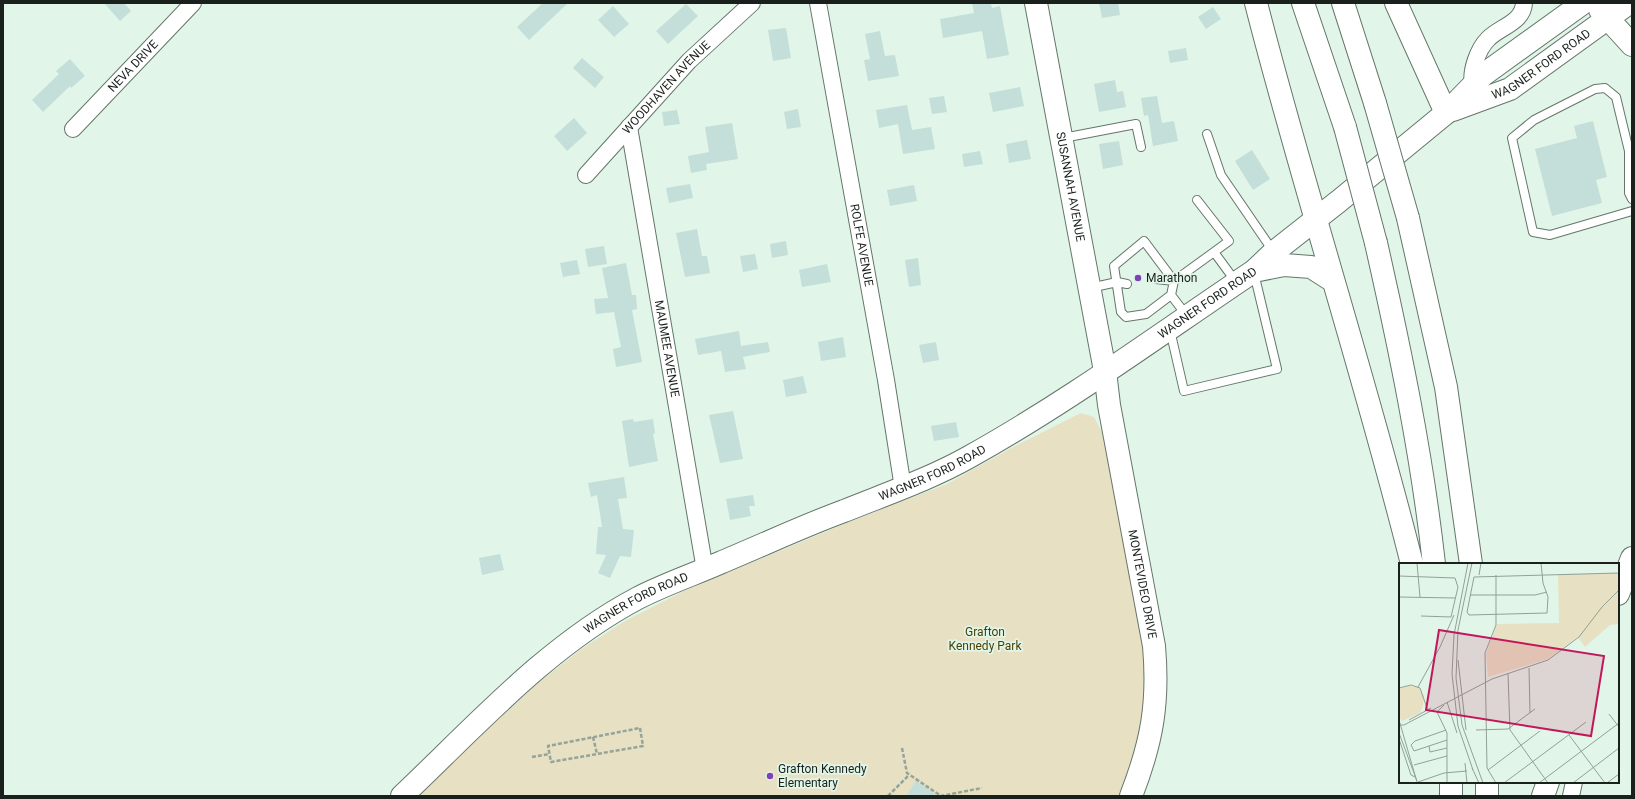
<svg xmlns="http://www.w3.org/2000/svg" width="1635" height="799" font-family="Roboto,sans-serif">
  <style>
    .green { fill: #e7e0c2 }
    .building { fill: #c4deda }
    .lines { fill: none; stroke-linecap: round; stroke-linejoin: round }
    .lane-casing { stroke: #64766a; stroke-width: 10 }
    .street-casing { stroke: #64766a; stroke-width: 18 }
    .secondary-casing { stroke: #64766a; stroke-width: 24 }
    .highway-casing { stroke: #64766a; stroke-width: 24 }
    .path { stroke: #95a49a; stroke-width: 2.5; stroke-dasharray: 4 2; stroke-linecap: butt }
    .lane { stroke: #fff; stroke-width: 8 }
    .street { stroke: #fff; stroke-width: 16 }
    .secondary { stroke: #fff; stroke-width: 22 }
    .highway { stroke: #fff; stroke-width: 22 }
    .highway-bridge-casing { stroke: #64766a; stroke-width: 24; stroke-linecap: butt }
    .highway-bridge { stroke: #fff; stroke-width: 22 }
    .poi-dot { fill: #7d42b8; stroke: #e1f6e8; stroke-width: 1.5 }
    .labels { text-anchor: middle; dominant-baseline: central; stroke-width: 3.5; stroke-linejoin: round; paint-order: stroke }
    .street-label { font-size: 12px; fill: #1a211c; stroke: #e1f6e8 }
    .poi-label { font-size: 12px; fill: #1a211c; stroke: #e1f6e8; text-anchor: start }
    .park-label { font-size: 12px; fill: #4a3f04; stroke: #e1f6e8 }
    .inset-road { fill: none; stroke: #91a196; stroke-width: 1 }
    .view { fill: #c2185b; fill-opacity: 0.15; stroke: #c2185b; stroke-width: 2 }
    .inset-edge { fill: none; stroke: #1a211c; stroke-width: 2 }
  </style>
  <rect width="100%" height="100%" fill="#e1f6e8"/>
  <path class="green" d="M1081,413L1094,417L1107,441L1145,635L1149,689L1125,796H416L538,683L583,648L625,621L682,592L851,521L947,484L1015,446Z"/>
  <path class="building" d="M104,3H124L131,11L120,21Z
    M543,3H568L529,40L517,27Z
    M972,3H991L992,8L1000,6L1009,55L987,59L982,31L943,38L940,19L974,13Z
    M1099,3H1118L1120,15L1102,18Z
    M686,4L698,16L668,44L656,31Z
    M613,6L629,24L614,37L598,20Z
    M1213,7L1221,19L1206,29L1198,17Z
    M786,28L791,58L773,61L768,30Z
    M880,31L885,56L895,55L899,76L868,81L864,60L870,59L865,34Z
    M1186,48L1188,60L1170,63L1168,51Z
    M582,58L604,77L595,88L573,68Z
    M70,59L85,76L71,88L70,86L43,112L32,100L59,74L56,71Z
    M1115,80L1117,92L1123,91L1126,107L1099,112L1094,84Z
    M1020,87L1024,106L993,112L989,93Z
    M944,96L947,112L932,114L929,98Z
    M1157,96L1162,123L1174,121L1178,141L1153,146L1148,115L1144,116L1141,98Z
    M907,105L912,130L931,127L935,149L903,154L898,124L879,128L876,110Z
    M798,109L801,127L787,129L784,112Z
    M677,110L680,124L664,126L662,112Z
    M574,118L587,133L567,151L554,136Z
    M1593,121L1607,177L1596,180L1602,203L1552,216L1535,149L1577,138L1574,126Z
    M732,123L738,159L706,164L707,170L691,173L688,156L709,152L705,127Z
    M1027,140L1031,159L1009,163L1006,144Z
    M1119,141L1123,165L1103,169L1099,144Z
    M1252,150L1270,179L1253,190L1235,161Z
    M980,151L983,164L964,167L962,154Z
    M690,184L693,198L669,203L666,188Z
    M914,185L917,201L890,206L887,190Z
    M697,229L702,256H707L710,273L685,277L676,233Z
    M786,241L788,255L772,258L770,244Z
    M604,246L607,264L588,267L585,249Z
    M755,254L758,269L743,272L740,256Z
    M918,258L921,285L909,287L905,260Z
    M577,260L580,274L563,277L560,263Z
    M626,263L632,295H636L637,309L632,310L642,362L616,367L613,349L621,347L614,312L596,314L594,299L608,298L602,268Z
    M827,264L831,282L802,287L799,270Z
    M739,331L741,346L768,342L770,352L743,357L746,369L725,372L721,351L698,355L695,339Z
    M843,337L846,357L821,361L818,342Z
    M936,342L939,360L923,363L919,345Z
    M803,376L807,393L786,397L783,380Z
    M733,411L743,459L720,463L709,415Z
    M633,419L634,422L653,419L655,433L653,434L658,461L629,467L622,421Z
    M956,422L959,437L934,441L931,426Z
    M624,477L627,498L618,499L623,529L634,530L631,557L620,556L610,578L598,573L606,555L596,554L598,527H602L597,495L591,497L588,483Z
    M753,495L755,506H749L751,516L730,520L726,499Z
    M500,554L504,570L482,575L479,558Z
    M916,781L938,796H906Z"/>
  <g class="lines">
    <g class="lane-casing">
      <path id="lane" d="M1207,134L1221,175L1273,251
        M1063,138L1136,124L1141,147
        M1632,199L1629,193V151L1616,97L1605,88L1595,89L1534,120L1512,138L1533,232L1550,235L1632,211
        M1197,200L1229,241L1214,252L1236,282
        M1156,279L1174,281
        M1090,288L1117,282L1127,284
        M1171,295L1146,314L1126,317L1121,312L1114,266L1144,241L1174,281
        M1187,316L1171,295L1174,281L1214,252
        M1170,330L1184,391L1277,369L1254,273"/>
    </g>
    <g class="street-casing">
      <g id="street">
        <path id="s1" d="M818,3L886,380L903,488"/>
        <path d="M1473,85C1470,71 1478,49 1488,39C1499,27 1523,23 1524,3"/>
        <path id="s2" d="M629,127L705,570"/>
        <path id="s3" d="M73,129L193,3"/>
        <path id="s4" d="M586,175L689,61L752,3"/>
        <path d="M1571,796L1574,782"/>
      </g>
    </g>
    <g class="secondary-casing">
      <g id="secondary">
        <path id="s5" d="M1036,3L1105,371L1109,405L1154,646C1159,703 1152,742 1131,796"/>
        <path d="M1600,10L1632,45"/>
        <path id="s6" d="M1453,110L1510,89L1629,3"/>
        <path d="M1618,594L1632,558"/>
        <path id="s7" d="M402,796C476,726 547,646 638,598C665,584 695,574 722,562C763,545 803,526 844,511C886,494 930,479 969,457C1068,402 1160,334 1254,271L1274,252L1339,201L1446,113L1483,75L1583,3"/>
      </g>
    </g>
    <g class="highway-casing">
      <path id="highway" d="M1256,3C1304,191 1365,376 1412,564
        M1303,3L1345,127
        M1343,3L1375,103
        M1396,3L1446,113
        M1408,218L1446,387L1471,564
        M1376,243C1400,349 1422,455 1434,564
        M1254,271L1284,265L1311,267L1333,281
        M1451,782V796
        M1487,782V796
        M1543,796L1548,782"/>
    </g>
    <path class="path" d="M640,728L643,746L551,762L548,746Z
      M593,737L597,754
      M902,748L907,773L941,796L982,788
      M532,757L549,754
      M888,796L909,775"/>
    <use href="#lane" class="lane"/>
    <use href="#street" class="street"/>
    <use href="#secondary" class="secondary"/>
    <use href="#highway" class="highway"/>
    <g class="highway-bridge-casing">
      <path id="highway-bridge" d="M1375,103L1408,218
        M1345,127L1376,243"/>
    </g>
    <use href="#highway-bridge" class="highway-bridge"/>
  </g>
  <g class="poi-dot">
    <circle cx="1138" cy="278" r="4"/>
    <circle cx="770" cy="776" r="4"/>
  </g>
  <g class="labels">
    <g class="street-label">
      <text stroke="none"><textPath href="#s6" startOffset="100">WAGNER FORD ROAD</textPath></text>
      <text stroke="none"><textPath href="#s3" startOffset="87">NEVA DRIVE</textPath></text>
      <text stroke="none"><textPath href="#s4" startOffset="119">WOODHAVEN AVENUE</textPath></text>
      <text stroke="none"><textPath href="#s5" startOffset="187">SUSANNAH AVENUE</textPath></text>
      <text stroke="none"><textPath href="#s1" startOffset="246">ROLFE AVENUE</textPath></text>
      <text stroke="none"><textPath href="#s7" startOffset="953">WAGNER FORD ROAD</textPath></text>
      <text stroke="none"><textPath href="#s2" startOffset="225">MAUMEE AVENUE</textPath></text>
      <text stroke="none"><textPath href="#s7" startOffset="629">WAGNER FORD ROAD</textPath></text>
      <text stroke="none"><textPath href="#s5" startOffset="591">MONTEVIDEO DRIVE</textPath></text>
      <text stroke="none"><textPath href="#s7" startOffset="305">WAGNER FORD ROAD</textPath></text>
    </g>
    <g class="poi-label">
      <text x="1146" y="278">Marathon</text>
      <text x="778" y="769">Grafton Kennedy<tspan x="778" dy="14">Elementary</tspan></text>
    </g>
    <g class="park-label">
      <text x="985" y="632">Grafton<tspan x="985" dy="14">Kennedy Park</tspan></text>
    </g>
  </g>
  <g transform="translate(1399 563)">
    <rect width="220" height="220" fill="#e1f6e8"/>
    <path d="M220,10V61L211,62L186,84L179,74L149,96L89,114L87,91L98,61L160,60L159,11ZM9,123L19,124L25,133L24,143L21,150L3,158L0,154V126Z" fill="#e7e0c2"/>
    <path class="inset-road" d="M18,0L21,34M69,0L55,72L53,111L59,163L74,207M73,0L59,67L57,115L63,162L84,220M142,0L144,20L149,34L148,50M80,12L82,0M97,12V62L86,90L88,205L97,220M0,13L56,15L59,24L52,54M71,32H136L148,29M0,34L56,35M148,50L70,52L68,49L75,14L220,10M22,53L52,54M41,84L55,52M59,97L67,167M130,105L131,150M109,111L111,167L149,220M19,124L41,84M0,125L12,122L21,125L29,148M48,139L58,170M45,142L38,149L48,170V220M210,151L220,164M0,157L18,219M10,157L32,145M0,162H5L93,116L149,97L180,74L203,44L220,27M47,167L16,178L12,182L15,188L48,177M77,167L109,166L136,146M0,170L18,218M170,172L206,220M0,176L12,212L16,214M30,183L31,189L48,185M66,200L68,220M15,202L48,193M73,205L80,220M89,207L141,168M19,219L45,210L68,208M105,220L187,159M140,220L220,160M174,220L220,185M208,220L220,211"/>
    <path class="view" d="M40,67L205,93L192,173L27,147Z"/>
    <rect width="220" height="220" class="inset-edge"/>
  </g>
  <rect width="1635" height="799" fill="none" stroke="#1a211c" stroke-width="8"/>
</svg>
